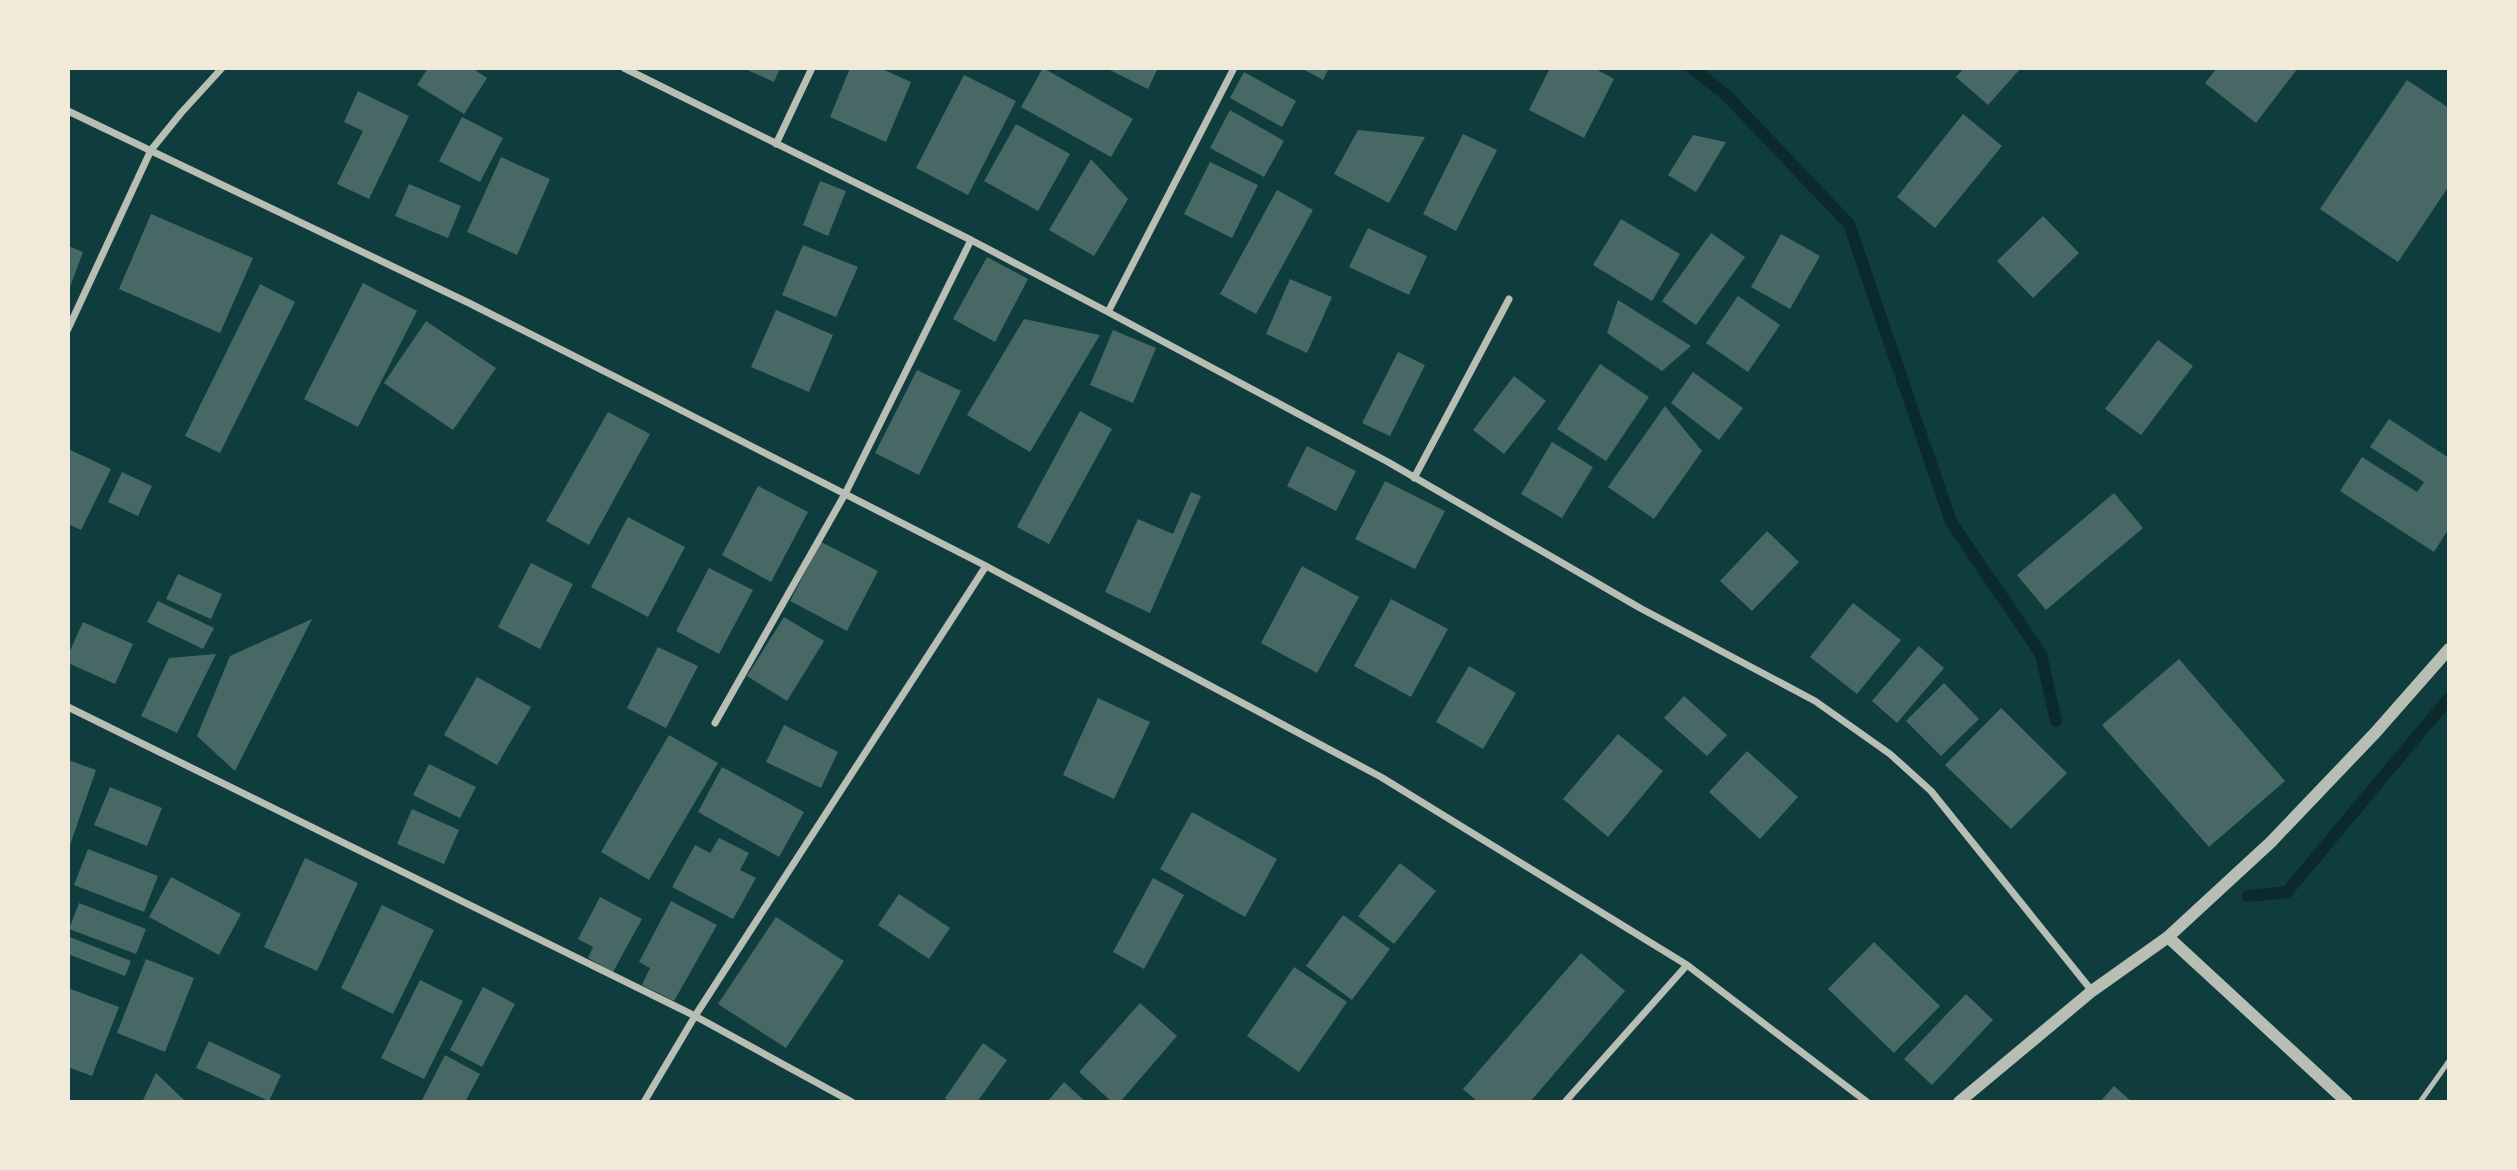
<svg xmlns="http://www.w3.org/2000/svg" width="2517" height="1170" font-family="'Work Sans',sans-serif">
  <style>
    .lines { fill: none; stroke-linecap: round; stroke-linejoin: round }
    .stream { stroke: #0a2a2b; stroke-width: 12 }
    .building { fill: #486865 }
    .service { stroke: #b8beb3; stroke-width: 5 }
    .minor { stroke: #b8beb3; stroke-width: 7 }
    .tertiary { stroke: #b8beb3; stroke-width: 12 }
  </style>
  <rect width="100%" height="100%" fill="#0f3d3e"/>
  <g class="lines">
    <path class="stream" d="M1692,68L1726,95L1849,224L1951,522L2041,654L2056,721
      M2248,896L2287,892L2449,698"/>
  </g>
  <path class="building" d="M428,68H472L487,78L464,114L417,85Z
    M743,68H780L774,82Z
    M850,68H880L911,82L886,142L830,117Z
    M1043,68L1133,119L1111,157L1021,107Z
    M1106,68H1158L1148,89Z
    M1301,68H1329L1323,80Z
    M1550,68H1594L1614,79L1584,138L1529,110Z
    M1964,68H2021L1988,105L1956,77Z
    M2217,68H2298L2256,123L2205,83Z
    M1244,72L1296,101L1282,127L1230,98Z
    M964,75L1016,101L968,195L916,168Z
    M2407,80L2449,108V186L2398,262L2320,209Z
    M358,91L409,116L369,199L337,184L363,131L344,122Z
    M1230,110L1284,141L1264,177L1210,148Z
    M1963,114L2002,146L1935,228L1897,197Z
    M462,117L503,138L480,182L439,161Z
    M1016,124L1070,154L1038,211L984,181Z
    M1358,130L1425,137L1389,203L1334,174Z
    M1463,134L1497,150L1456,231L1423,214Z
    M1693,135L1726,142L1696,192L1668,175Z
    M501,157L550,179L517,255L467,232Z
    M1091,159L1128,199L1094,256L1049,230Z
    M1210,162L1258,185L1232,238L1184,214Z
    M820,181L846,191L828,236L803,225Z
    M409,184L461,206L448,238L395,216Z
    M1277,190L1313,210L1256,314L1220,294Z
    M151,214L253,258L220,333L119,289Z
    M2043,216L2079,253L2033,298L1997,261Z
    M1621,219L1680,254L1652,301L1593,265Z
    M1368,228L1427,256L1409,295L1349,267Z
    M1711,233L1745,257L1696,325L1662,301Z
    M1781,234L1820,256L1790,309L1751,287Z
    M803,245L858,267L836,317L782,295Z
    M68,246L83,252L68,292Z
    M987,257L1028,279L995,342L953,319Z
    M1290,279L1332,297L1307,353L1266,334Z
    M363,283L417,311L358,427L304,399Z
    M260,284L295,302L220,453L185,436Z
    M1738,296L1780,325L1748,372L1706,343Z
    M1618,300L1691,346L1662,371L1607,333Z
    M776,310L833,335L809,392L751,367Z
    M1024,319L1100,335L1030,452L967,415Z
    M426,321L496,368L453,430L384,383Z
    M1113,330L1156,348L1133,403L1090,385Z
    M2158,340L2193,366L2141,435L2105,409Z
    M1398,352L1425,365L1390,436L1362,423Z
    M1600,364L1649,397L1606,461L1557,429Z
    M917,370L961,391L919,475L875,453Z
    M1693,372L1743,408L1719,440L1671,403Z
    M1514,376L1546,401L1504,454L1473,430Z
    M1665,406L1702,451L1654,519L1608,487Z
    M1080,411L1112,429L1049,544L1017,527Z
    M608,412L650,434L589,545L546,521Z
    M2389,419L2449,458V528L2434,552L2340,491L2362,457L2417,492L2424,482L2370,447Z
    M1552,442L1593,467L1562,518L1521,494Z
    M1307,446L1356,471L1336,511L1287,486Z
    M68,449L111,469L81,530L68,524Z
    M122,472L152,486L138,516L108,502Z
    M1385,481L1445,511L1415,569L1355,539Z
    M758,486L808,512L771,582L722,555Z
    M1191,492L1201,496L1150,613L1105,592L1138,519L1173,534Z
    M2114,493L2143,528L2046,610L2017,575Z
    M628,517L685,547L648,617L591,587Z
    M1767,531L1799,562L1752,611L1720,581Z
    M821,542L878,571L847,631L790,601Z
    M531,563L573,584L540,649L498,627Z
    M1302,566L1359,597L1317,673L1261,643Z
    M709,568L753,590L719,654L676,631Z
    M178,574L222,594L211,619L166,599Z
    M1391,599L1448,629L1411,697L1354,666Z
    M158,601L214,628L203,649L147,622Z
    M1853,603L1901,640L1857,694L1810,657Z
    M784,617L824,641L787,701L747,676Z
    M312,619L235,771L197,736L230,656Z
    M83,622L133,644L115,684L68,663V655Z
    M1919,646L1944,668L1897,723L1872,701Z
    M658,647L698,666L666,728L627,708Z
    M216,654L177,733L141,716L169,658Z
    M2179,659L2285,781L2209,847L2102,725Z
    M1469,666L1516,693L1483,749L1436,722Z
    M477,677L531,707L497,765L444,735Z
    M1944,683L1979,719L1941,756L1906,721Z
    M1684,696L1727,735L1707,756L1664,718Z
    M1098,698L1150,722L1114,799L1063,775Z
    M2001,708L2067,773L2011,829L1945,765Z
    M784,725L838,752L821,788L766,762Z
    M1618,734L1663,771L1608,837L1563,799Z
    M669,735L718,763L649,880L601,852Z
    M1747,751L1798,797L1760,839L1709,792Z
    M68,760L96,770L69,848H68Z
    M429,764L476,787L460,818L413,795Z
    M722,767L804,812L779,857L698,812Z
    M110,787L162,808L147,846L94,825Z
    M412,809L459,830L444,864L397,844Z
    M1192,812L1277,859L1245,917L1160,869Z
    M719,838L749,853L740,870L756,878L733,919L672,887L695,845L710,853Z
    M88,849L158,876L144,912L74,885Z
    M305,858L358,883L317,971L264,947Z
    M1400,863L1436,891L1394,944L1358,916Z
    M171,877L241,914L219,955L149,917Z
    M1153,878L1184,895L1144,969L1113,952Z
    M899,894L950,928L929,959L878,925Z
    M600,897L642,919L613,972L588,958L593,947L578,939Z
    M671,901L717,925L674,1001L642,985L650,968L639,962Z
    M79,903L146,929L136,954L69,929Z
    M382,905L434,930L393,1014L341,988Z
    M1343,915L1390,949L1352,1000L1306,966Z
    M776,917L844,961L786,1048L718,1004Z
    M70,937L131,961L125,976L68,954Z
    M1874,942L1940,1006L1894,1053L1828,989Z
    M1581,953L1625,991L1530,1102H1478L1463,1089Z
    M146,959L194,978L165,1052L117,1033Z
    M1294,967L1347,1002L1299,1072L1247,1036Z
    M420,980L463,1001L424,1079L381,1058Z
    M483,987L515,1004L482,1067L450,1050Z
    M68,988L119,1007L92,1076L68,1067Z
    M1966,994L1993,1020L1932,1085L1904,1059Z
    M1140,1003L1177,1036L1120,1102H1112L1079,1072Z
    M209,1041L281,1075L269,1101L196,1068Z
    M983,1043L1007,1060L977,1102H950L945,1098Z
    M445,1055L480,1074L465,1102H421Z
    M156,1073L184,1100L183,1102H142Z
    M1064,1082L1086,1102H1047Z
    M2114,1086L2132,1102H2100Z"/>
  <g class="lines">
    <path class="service" d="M2420,1102L2449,1061"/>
    <path class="minor" d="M624,68L971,240L1108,312L1388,462L1640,608L1815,701L1890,754L1931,791L2092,991
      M68,111L469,303L665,402L986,566L1381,777L1687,965L1867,1102
      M776,144L812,68
      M1108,312L1234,68
      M68,329L151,150L181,113L222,68
      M1414,478L1509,299
      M68,707L695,1016L852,1102
      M715,723L845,494L971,240
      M644,1102L695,1016L986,566
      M1565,1102L1687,965"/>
    <path class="tertiary" d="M2168,937L2347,1102
      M1959,1102L2092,991L2168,937L2271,842L2375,733L2449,649"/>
  </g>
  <rect width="2517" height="1170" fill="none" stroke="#f1e9da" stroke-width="140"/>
</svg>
